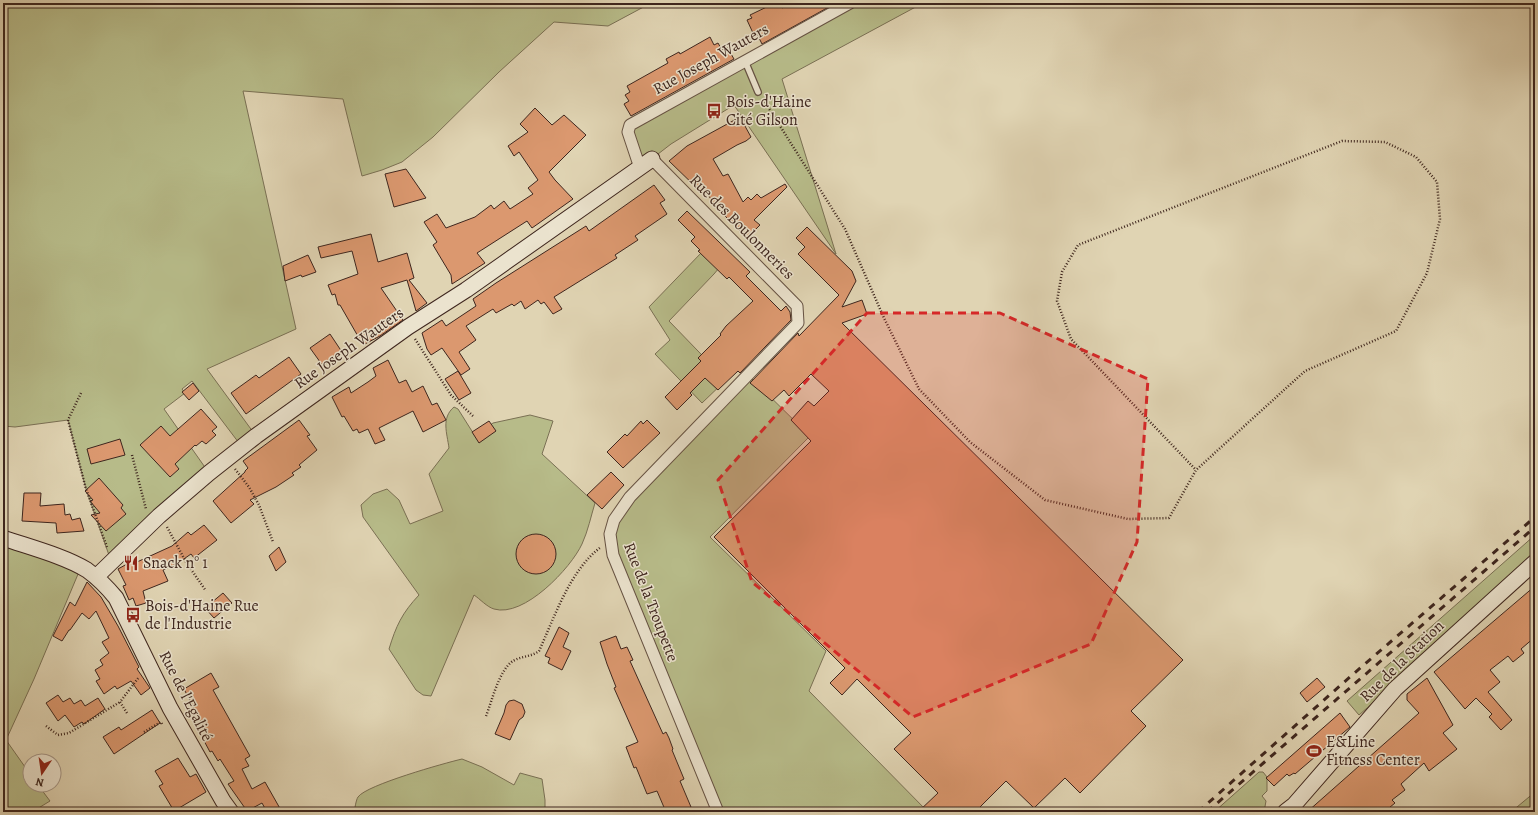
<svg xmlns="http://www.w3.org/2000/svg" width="1538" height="815" font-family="Alegreya,serif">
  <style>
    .green { fill: #b7bb89; stroke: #7a7054 }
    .building { fill: #db986f; stroke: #3e261e }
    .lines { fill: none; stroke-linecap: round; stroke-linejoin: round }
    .lane-casing { stroke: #665243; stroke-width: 8 }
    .street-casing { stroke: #665243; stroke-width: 13 }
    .secondary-casing { stroke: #3e261e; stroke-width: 17 }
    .path { stroke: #3e261e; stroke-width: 2.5; stroke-dasharray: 1 2; stroke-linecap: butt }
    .lane { stroke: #ebe3ce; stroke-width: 5.5 }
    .street { stroke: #ebe3ce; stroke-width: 11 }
    .secondary { stroke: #ebe3ce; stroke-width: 15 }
    .rail { stroke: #3e261e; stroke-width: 3; stroke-dasharray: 7 7; stroke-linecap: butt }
    .marked { fill: #d62828; fill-opacity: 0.2; stroke: #d62828; stroke-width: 3; stroke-dasharray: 8 5; stroke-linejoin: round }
    .labels { text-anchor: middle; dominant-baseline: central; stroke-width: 3; stroke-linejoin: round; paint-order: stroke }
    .street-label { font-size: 16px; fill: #3e261e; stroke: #ebe3ce }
    .poi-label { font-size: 16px; fill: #3e261e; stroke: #ebe3ce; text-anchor: start }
  </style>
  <rect width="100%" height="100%" fill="#e0d4b3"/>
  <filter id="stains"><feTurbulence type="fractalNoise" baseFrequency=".005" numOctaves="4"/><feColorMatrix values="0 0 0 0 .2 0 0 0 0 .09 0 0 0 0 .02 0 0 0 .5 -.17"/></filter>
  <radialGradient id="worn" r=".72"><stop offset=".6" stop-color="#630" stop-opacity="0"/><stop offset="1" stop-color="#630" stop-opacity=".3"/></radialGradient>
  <path class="green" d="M3,3H651L608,26L554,22L499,72L433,137L402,162L382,170L362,176L343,99L243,91L296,329L207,369L256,436L242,447L192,381L182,389L185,393L164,409L209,473L111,561L86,489L68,420L15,427L3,426Z
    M850,3H923L782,79L836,254L734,105L671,144L640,168L630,125Z
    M703,251L719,268L714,274L669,321L726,380L702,403L655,354L670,340L649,307Z
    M748,375L810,436L710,537L826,651L809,691L928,812H718L613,555L614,520Z
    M454,407L458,409L475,436L493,423L530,415L553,421L542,454L595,503C591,516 588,531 582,544C571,568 524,618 494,609C487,607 480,599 474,595L431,696L423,695L416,690L389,649C396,626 402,613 419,595L363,517L361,505L373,494L387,489L399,500L410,524L443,511L429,474L449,448C447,433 441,418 454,407Z
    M1535,535V562L1359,715L1347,701Z
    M3,538L81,567L34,679L6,740L30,774V785H38L50,801L32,812H3Z
    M462,759L482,767L514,785L520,773L542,779L545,800V808L551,812H354C355,808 356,800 358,797C366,785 445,763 462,759Z
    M1259,772H1263L1267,777V791L1262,796L1266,801L1264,812H1214Z
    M1535,792V812H1511Z"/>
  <path class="building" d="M775,3H780L782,8L791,3H836L762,44L756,32L753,33L747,20L752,18L750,15Z
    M710,37L714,45L718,43L722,50L727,47L734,59L631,116L624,104L629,101L625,95L630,92L627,86L668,63L666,59L679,52L680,54Z
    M535,108L552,125L564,115L586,135L549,172L555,180L573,199L532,228L527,221L477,253L485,263L452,284L451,275L433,245L437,242L424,222L437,214L446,228L475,217L491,205L494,209L504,201L510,209L533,194L528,188L538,180L519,152L514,156L508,146L528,132L520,124Z
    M740,117L751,137L746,141L737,145L713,159L723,176L728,174L743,202L748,197L751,200L757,194L761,198L785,184L787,187L754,220L760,225L747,238L715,206L704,188L700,191L669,161L687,146Z
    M406,169L426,198L394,207L385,174Z
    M654,185L665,200L660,203L667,214L635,236L638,240L615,255L617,258L554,297L562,309L553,314L544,302L541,304L538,300L525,309L521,301L514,306L512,304L496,313L493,309L466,326L476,340L459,352L470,369L461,375L442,348L431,355L427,349L422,333L442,320L446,326L476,306L473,299L496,283L586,226L589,231Z
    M687,211L750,272L746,276L781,311L786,306L790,312L791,320L740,373L738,371L718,390L705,378L690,393L692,395L677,410L665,397L701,361L698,358L721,335L720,334L726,326L753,301L729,277L727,279L698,251L700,250L691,241L695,237L678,220Z
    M807,227L852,271L856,281L842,307L862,300L867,314L842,323L1183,660L1131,711L1146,726L1080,793L1065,778L1034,808L1006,781L975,812H918L938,793L894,749L911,733L857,679L842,695L830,683L845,668L714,537L811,441L791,420L808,401L814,406L829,391L811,374L789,396L784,390L772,401L750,383L798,333L799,336L839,295L798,254L805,247L796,238Z
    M371,234L378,262L407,253L414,278L409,280L427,303L416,311L407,280L381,288L403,320L380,336L363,345L340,305H338L335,294L332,295L328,285L358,274L352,251L321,258L318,247Z
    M308,255L316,272L302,277L301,275L285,281L283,266Z
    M330,334L342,352L323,366L310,348Z
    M289,357L301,374L246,414L231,393L256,375L259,378Z
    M388,360L399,383L406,380L412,392L423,386L432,405L437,403L446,420L423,432L413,411L379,428L385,440L375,444L368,429L359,433L357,429L353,431L344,416L342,417L332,397L349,387L351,393L368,382L376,376L373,368Z
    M458,371L471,393L459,400L445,379Z
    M193,383L199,391L189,400L182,392Z
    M201,409L217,427L212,431L216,435L206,444L202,441L196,446L195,445L175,464L179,469L170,477L140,445L161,426L170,436Z
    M299,420L310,435L307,436L317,450L299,465L301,467L292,473L294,475L276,487L250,500L254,504L231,523L213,501L245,472V471L248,468L243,461Z
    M647,420L660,433L623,468L607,452L625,434L627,436L641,421L643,424Z
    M489,421L496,431L479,443L472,432Z
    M120,439L125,455L91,464L87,449Z
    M611,472L624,485L602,509L587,495Z
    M99,478L123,505L121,508L126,514L106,531L91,515L100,513L90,501L93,500L85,491Z
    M24,493H41L40,506L64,504L65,515L70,514L72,520L80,518L84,531L57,533L56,523L22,521Z
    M204,525L217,540L194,558L191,554L178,563L163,570L168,581L143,591L146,603L136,606L133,598L129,600L123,586L126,585L118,569L136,559L137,562L172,546L188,532L191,535Z
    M516 554a20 20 0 1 1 40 0a20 20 0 1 1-40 0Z
    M279,547L286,562L276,571L269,556Z
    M87,582L101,597L118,626L139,667L137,669L150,688L141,695L131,681L117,689L115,686L104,694L96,681L100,679L95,670L103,665L100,660L109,653L102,642L109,638L96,611L89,619L82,613L70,630H69L62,641L53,636L70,602L75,606Z
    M1535,586V637L1521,649L1524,653L1513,662L1508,656L1490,670L1500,682L1488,692L1512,720L1501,730L1489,717L1492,714L1476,698L1465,709L1434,672Z
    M223,593L232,603L214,618L205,608Z
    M559,627L569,633L563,647L571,651L562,670L548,663L550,658L545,656Z
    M616,636L621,649L627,647L633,660L630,661L663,734L666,732L669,738L673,749L672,750L684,779L680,781L691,807L679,812H666L657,791L647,794L636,767L634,768L626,747L638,742L614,688L616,687L607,664L600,642Z
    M211,673L219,687L213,690L250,756L245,759L249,766L242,769L252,789L265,782L282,812H267L262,803L247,811L228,784L234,781L220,759L218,761L212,751L210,752L202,737L207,734L184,689Z
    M1317,678L1325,687L1307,702L1300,693Z
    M1427,678L1453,725L1443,733L1457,749L1429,771L1424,763L1401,784L1405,790L1392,800L1395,803L1384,812H1307L1419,713L1407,700V694Z
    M58,695L63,702L70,698L74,704L81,700L85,706L98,698L105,709L84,724L82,722L74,727L65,715L58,721L46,703Z
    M514,700L522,704L525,712L523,717L519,720L510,740L495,734L504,713L506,705L509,701Z
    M152,710L160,723L114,754L103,737L119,727L121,730Z
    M1340,713L1350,727L1295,774L1294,773L1289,776L1287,774L1274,786L1266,778Z
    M178,758L190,777L196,774L206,792L174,811L159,786L163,784L155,771Z"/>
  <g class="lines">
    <g class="lane-casing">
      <path id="lane" d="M745,61L758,92"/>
    </g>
    <g class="street-casing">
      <path id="street" d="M652,159L797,306L798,323L630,497L614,520L610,534L613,555L718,812
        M640,168L628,132L630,125L850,3"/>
    </g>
    <g class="secondary-casing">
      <path id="secondary" d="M3,538C29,547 64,556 87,570C98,578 107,587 116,598L170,708L223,801L231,812
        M96,577L159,516L209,473L256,436L408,327L466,290L652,159
        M1285,812L1294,805L1395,689L1535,562"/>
    </g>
    <path class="path" d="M763,99L845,229L884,318L919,389L970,442L1045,500L1128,519L1169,518L1196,470L1305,371L1396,331L1427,273L1440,219L1437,182L1416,157L1385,142L1342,141L1078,245L1062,272L1057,301L1071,339L1196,470
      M415,339L451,395L473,416
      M81,393L68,420L86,489L107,547
      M132,455L146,509
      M235,469L249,487L259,505L273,542
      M167,527L186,562L206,591
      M127,713L120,702L139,677
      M486,716C492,701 499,670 513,661C521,656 531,657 539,651C555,616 570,570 601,547
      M46,726L58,735L69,733L120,702
      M144,732L161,722L162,724"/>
    <use href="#lane" class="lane"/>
    <use href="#street" class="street"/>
    <use href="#secondary" class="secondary"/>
    <path class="rail" d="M1198,812L1351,676L1535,517
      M1207,812L1535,527"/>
  </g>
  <path class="marked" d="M867,313H1000L1148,379L1137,542L1091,644L913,717L752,582L718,480Z"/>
  <defs>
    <g id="bus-bare" transform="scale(1.2)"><path d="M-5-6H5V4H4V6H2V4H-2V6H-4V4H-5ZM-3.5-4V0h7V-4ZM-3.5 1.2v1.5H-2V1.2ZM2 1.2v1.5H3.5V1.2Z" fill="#8f2418" stroke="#ebe3ce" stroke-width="2.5" paint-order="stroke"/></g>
    <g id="restaurant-bare" transform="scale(1.2)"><path d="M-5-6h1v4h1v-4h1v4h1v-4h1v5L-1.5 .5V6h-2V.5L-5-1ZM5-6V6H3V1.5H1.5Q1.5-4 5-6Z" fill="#8f2418" stroke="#ebe3ce" stroke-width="2.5" paint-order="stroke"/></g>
    <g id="stadium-bare" transform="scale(1.2)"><path d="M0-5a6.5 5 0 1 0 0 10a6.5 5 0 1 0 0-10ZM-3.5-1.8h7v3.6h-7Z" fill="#8f2418" stroke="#ebe3ce" stroke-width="2.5" paint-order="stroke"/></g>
  </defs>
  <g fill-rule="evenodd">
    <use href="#bus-bare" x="714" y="111"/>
    <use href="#restaurant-bare" x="131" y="563"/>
    <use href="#bus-bare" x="133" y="615"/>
    <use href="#stadium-bare" x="1314" y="751"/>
  </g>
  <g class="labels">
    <g class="street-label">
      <text transform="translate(711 59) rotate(-29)">Rue Joseph Wauters</text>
      <text transform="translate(742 227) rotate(45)">Rue des Boulonneries</text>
      <text transform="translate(349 348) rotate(-35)">Rue Joseph Wauters</text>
      <text transform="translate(651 602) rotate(69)">Rue de la Troupette</text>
      <text transform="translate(1402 661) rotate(-44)">Rue de la Station</text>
      <text transform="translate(186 696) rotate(63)">Rue de l'Egalité</text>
    </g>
    <g class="poi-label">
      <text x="726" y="102">Bois-d'Haine<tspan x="726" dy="18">Cité Gilson</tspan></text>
      <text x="143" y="563">Snack n° 1</text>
      <text x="145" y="606">Bois-d'Haine Rue<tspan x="145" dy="18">de l'Industrie</tspan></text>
      <text x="1326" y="742">E&amp;Line<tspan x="1326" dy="18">Fitness Center</tspan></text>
    </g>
  </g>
  <rect width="1538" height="815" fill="none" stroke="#e0d4b3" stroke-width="16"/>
  <rect x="4" y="4" width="1530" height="807" fill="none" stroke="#3e261e" stroke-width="2"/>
  <rect x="8" y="8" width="1522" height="799" fill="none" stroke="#3e261e"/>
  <g transform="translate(42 773) rotate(193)"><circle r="19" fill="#ebe3ce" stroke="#a69788"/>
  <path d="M0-3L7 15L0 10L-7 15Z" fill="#8f2418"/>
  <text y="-6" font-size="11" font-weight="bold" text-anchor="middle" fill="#3e261e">N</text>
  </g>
  <rect width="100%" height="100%" filter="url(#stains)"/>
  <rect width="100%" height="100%" fill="url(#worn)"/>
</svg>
